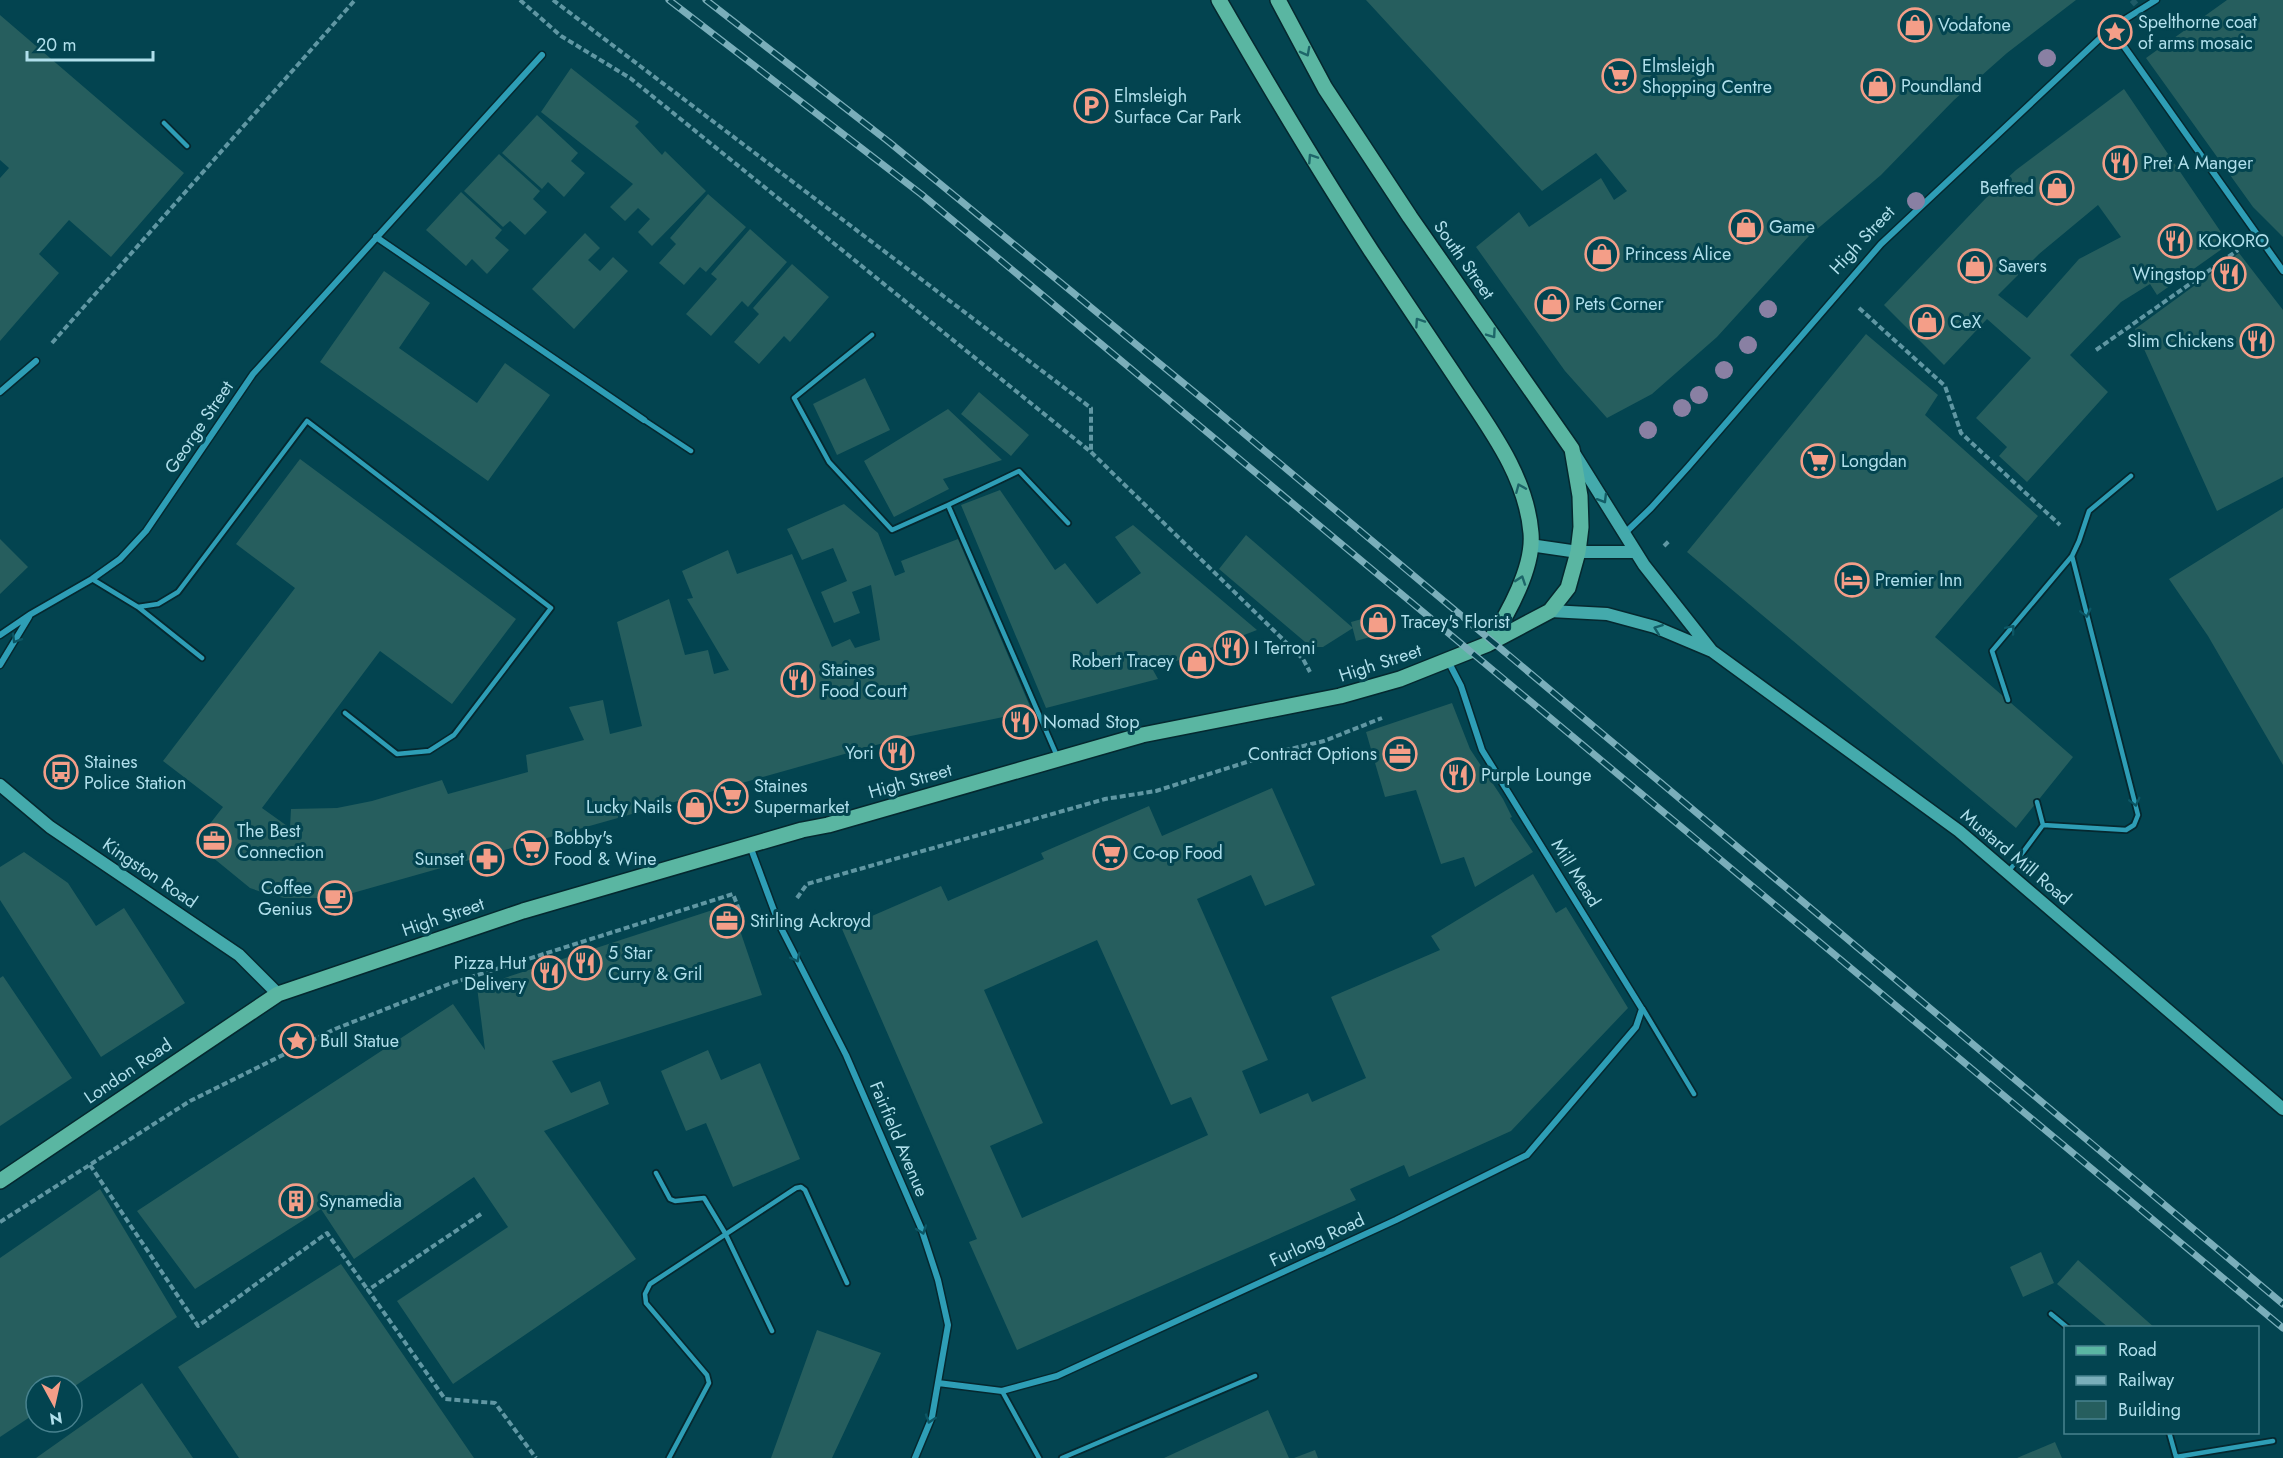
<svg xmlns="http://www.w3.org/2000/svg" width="2283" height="1458" font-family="Jost,sans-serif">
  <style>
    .building { fill: #265e5e; fill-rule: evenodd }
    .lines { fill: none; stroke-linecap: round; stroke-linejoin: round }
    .street-tunnel { stroke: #1d5b67; stroke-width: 6; stroke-dasharray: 6 3; stroke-linecap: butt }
    .lane-casing { stroke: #05282f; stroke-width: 8 }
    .street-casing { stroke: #05282f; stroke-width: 9 }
    .secondary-casing { stroke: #05282f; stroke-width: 15 }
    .primary-casing { stroke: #05282f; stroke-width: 18 }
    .path { stroke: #6097a3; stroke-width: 4; stroke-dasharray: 6 3; stroke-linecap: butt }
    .lane { stroke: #2e9eb6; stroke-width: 4.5 }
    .street { stroke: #2e9eb6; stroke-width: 6 }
    .secondary { stroke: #44aaac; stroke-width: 12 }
    .primary { stroke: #5ab6a2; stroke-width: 15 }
    .rail-casing { stroke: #7aaeba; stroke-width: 7 }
    .rail { stroke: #034450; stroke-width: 4.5; stroke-dasharray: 14; stroke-linecap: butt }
    .tree { fill: #8980a3 }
    .oneway { stroke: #1d6669 }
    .oneway2 { stroke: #135e67 }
    .oneway3 { stroke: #0c5664 }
    .labels { text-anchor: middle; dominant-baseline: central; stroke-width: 6; stroke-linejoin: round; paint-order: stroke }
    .poi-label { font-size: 18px; fill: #b0dfeb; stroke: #034450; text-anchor: start }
    .street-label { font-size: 18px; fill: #b0dfeb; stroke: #034450 }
  </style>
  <rect width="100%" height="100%" fill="#034450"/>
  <path class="building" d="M1366,0H2076L2007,53L1954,100L1881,175L1809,236L1717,337L1652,394L1607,418L1565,371L1476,247L1519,212L1529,227L1601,178L1614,200L1627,191L1596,153L1542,191Z
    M2227,0H2283V237L2253,207L2146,58Z
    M0,15L184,173L111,257L69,220L39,254L59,273L0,341V178L9,168L0,160Z
    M571,68L639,122L635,126L662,155L665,151L706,191L652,246L638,232L650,219L638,208L625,221L610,207L633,184L541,112Z
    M2124,89L2229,244L2157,295L2150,284L2121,302L2070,355L2108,392L2027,482L1999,456L2007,447L1976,418L2031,358L1987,319L1944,365L1884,305L1986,198L2016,170ZM2098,205L2121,237L2079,259L2027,318L1998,295L2039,254Z
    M537,115L578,153L571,161L585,173L564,197L548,182L542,189L502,153Z
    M499,154L540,191L533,199L547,212L525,235L510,221L503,227L464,191Z
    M461,192L502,230L495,238L509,250L487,274L472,259L466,266L426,230Z
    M708,194L746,227L706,272L700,267L684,285L659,263L676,244L670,238Z
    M750,229L787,262L748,307L742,301L711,336L686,314L717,279L711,274Z
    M585,233L600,248L588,260L600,271L613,257L628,271L574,329L532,289Z
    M2239,253L2283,310V477L2217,511L2135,329Z
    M792,264L829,297L790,342L784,336L759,364L734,342L759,314L753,308Z
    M384,271L430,303L399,348L477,403L505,363L550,395L488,481L320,362Z
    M1866,334L1938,395L1925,415L2038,516L1935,637L2073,757L2016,828L1687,552Z
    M865,378L890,430L837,455L813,404Z
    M979,392L1029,435L1011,456L961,414Z
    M948,409L1002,460L943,479L949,489L894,517L864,461Z
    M300,459L516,619L452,704L380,651L262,808L290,828L291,809L337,808L372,801L442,780L448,794L528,772L526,755L584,740L569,707L603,700L610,734L642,726L617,622L669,599L685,655L708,650L714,674L729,670L687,599L693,598L682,571L728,550L737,574L792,554L832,647L850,639L855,648L880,640L871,585L852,592L860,613L834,623L821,592L847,581L833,548L802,560L787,529L844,504L878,533L895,576L905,572L901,561L958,539L1032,711L901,738L335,898H284L267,894L250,888L195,843L223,807L163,761L295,588L236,544Z
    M1000,490L1055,570L1065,563L1097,604L1141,573L1115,537L1133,525L1257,630L1153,670L1158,679L1046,708L961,505Z
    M2283,508V765L2208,636L2169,579Z
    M1246,535L1353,628L1323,647H1311L1219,569Z
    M0,539L28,567L0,594Z
    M1387,612L1396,619L1388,632L1356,641L1351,622Z
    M1452,703L1470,749L1503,799L1512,817L1510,818L1533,852L1475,887L1464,857L1441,864L1416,790L1385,797L1366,732Z
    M1272,788L1315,885L1265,906L1251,875L1197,899L1268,1060L1242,1071L1260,1114L1308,1093L1312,1102L1366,1078L1331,997L1440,950L1431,936L1533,874L1556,913L1566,907L1628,1008L1511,1131L1409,1177L1404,1165L1350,1189L1356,1200L1017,1350L969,1242L977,1239L842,929L941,886L948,901L1044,859L1041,853L1149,806L1162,836ZM1097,940L1171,1105L1191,1097L1208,1135L1022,1218L990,1146L1043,1123L984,990Z
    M24,852L68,883L96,926L124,908L185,1003L101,1057L0,900V867Z
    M731,904L762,995L552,1061L571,1093L600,1081L609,1104L544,1131L636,1259L453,1384L397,1301L508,1227L474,1177L354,1259L321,1209L195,1289L137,1211L453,1004L485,1050L477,987Z
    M3,976L72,1078L0,1126V978Z
    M708,1050L721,1080L760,1063L800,1159L733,1187L706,1123L686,1131L661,1071Z
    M100,1189L177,1317L72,1388V1386H36V1413L0,1437V1258Z
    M2041,1252L2054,1283L2023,1297L2010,1267Z
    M2078,1260L2155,1328H2109L2057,1284Z
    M341,1264L474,1458H239L178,1367Z
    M817,1330L881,1353L832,1458H771Z
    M142,1383L193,1458H36Z
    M1268,1410L1289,1458H1164Z
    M2055,1442L2062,1458H2017Z
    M1315,1450L1318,1458H1294Z"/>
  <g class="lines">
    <path class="street-tunnel" d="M2132,0L2141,10"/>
    <g class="lane-casing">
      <path id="lane" d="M164,123L187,146
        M872,335L794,398L829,462L892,530L948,505L1057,756
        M644,420L691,451
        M948,505L1019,471L1068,523
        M92,579L138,607L158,604L178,592L307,421L551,608L454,735L429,751L397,754L345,713
        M138,607L202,658
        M2008,700L1992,651L2072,556L2079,541L2089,511L2131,476
        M2043,825L2126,830L2134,825L2138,815L2072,556
        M2009,871L2043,825L2037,802
        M1643,1009L1694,1094
        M656,1173L670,1199L675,1201L704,1198L725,1233L772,1331
        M2051,1314L2068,1328
        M1002,1391L1039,1458
        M2169,1432L2176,1457L2273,1441
        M669,1458L709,1383L707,1375L646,1303L645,1294L650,1284L796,1188L801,1187L805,1190L847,1283
        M1062,1458L1255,1376"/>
    </g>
    <g class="street-casing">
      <path id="street" d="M2111,28L2283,271
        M376,237L644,420
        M0,392L36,361
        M1624,534L1651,508L1688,467L1881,244L2111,28L2156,0
        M0,635L31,614L92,579L120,559L146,531L253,374L542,55
        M0,665L29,617
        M750,846L779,924L846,1055L921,1228L938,1280L948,1325L932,1417L915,1458
        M938,1383L1002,1391L1057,1376L1396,1220L1527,1155L1636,1027L1642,1009L1482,750L1461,686L1448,661"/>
    </g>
    <g class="secondary-casing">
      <path id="secondary" d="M1574,453L1644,565L1711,650
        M1530,545L1578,552H1636
        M1550,611L1607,614L1655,627L1712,651L1959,831L2283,1109
        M0,785L50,827L239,955L278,994"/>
    </g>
    <g class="primary-casing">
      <path id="primary" d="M1219,0C1268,85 1318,169 1372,252C1399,293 1427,334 1455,376C1486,424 1526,473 1531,533C1534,567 1508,614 1490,641
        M0,1181L278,994L523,911L802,830L828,825L1142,735L1340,696L1400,679L1488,644L1550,611L1568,588L1578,552L1581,527L1580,496L1572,449L1410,217L1325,88L1278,0"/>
    </g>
    <path class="path" d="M520,0L561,36L630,78L1091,452L1303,659L1310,672
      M553,0L1091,408V451
      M1859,308L1945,386L1961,433L2060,525
      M52,343L355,0
      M2096,350L2238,250
      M1664,546L1670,540
      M797,898L807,884L1105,799L1156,791L1278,752L1324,741L1382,718
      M90,1165L198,1326L327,1233L368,1290
      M481,1214L368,1290L445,1399L495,1403L536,1458
      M0,1222L190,1101L335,1029L449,984L733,894L743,920"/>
    <use href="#lane" class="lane"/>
    <use href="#street" class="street"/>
    <use href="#secondary" class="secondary"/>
    <use href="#primary" class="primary"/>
    <g class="rail-casing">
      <path id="rail" d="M669,0L921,194L2283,1328
        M706,0L889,142L1204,400L2283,1304"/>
    </g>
    <use href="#rail" class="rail"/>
  </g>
  <g class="tree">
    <circle cx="2047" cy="58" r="9"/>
    <circle cx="1916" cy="201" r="9"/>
    <circle cx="1768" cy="309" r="9"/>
    <circle cx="1748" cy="345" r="9"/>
    <circle cx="1724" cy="370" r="9"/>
    <circle cx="1699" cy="395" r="9"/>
    <circle cx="1682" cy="408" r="9"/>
    <circle cx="1648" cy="430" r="9"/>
  </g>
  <defs><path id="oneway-chevron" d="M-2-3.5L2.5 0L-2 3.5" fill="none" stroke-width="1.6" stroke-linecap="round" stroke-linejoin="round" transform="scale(1.5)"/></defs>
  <g class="oneway">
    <use href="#oneway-chevron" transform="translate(1306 52) rotate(62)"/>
    <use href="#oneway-chevron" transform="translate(1312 158) rotate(-123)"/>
    <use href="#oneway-chevron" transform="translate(1419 322) rotate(-124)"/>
    <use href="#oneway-chevron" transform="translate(1492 334) rotate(55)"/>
    <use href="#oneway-chevron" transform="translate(1520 488) rotate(-113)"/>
    <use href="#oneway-chevron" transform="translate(1521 580) rotate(-71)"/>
  </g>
  <g class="oneway2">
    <use href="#oneway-chevron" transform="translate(1603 499) rotate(59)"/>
    <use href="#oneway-chevron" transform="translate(1658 629) rotate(-159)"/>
  </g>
  <g class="oneway3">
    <use href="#oneway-chevron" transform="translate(2086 613) rotate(76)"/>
    <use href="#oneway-chevron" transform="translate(2011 629) rotate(-50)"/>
    <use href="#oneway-chevron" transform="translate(16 639) rotate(121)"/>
    <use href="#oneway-chevron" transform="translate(2135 802) rotate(76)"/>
    <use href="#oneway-chevron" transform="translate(796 958) rotate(63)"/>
    <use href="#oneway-chevron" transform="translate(922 1230) rotate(70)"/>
    <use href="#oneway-chevron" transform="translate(930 1419) rotate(108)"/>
  </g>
  <defs>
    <g id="shop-ring" transform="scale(1.725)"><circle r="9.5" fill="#034450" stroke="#f49e88" stroke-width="1.5"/><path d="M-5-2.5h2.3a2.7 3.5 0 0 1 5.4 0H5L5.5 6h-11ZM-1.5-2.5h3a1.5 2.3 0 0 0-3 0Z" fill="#f49e88"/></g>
    <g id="sight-ring" transform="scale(1.725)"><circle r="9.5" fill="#034450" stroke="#f49e88" stroke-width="1.5"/><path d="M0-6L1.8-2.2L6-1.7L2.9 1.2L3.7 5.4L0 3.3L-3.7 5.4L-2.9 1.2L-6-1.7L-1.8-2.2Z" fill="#f49e88"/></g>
    <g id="supermarket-ring" transform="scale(1.725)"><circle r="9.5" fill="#034450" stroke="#f49e88" stroke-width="1.5"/><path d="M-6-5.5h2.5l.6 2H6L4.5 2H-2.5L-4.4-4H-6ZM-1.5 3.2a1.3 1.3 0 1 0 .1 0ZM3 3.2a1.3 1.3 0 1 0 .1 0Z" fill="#f49e88"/></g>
    <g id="parking-ring" transform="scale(1.725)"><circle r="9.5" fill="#034450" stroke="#f49e88" stroke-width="1.5"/><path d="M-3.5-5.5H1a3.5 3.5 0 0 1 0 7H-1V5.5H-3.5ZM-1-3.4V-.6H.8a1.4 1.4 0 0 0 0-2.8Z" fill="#f49e88"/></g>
    <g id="restaurant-ring" transform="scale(1.725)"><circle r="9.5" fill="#034450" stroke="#f49e88" stroke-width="1.5"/><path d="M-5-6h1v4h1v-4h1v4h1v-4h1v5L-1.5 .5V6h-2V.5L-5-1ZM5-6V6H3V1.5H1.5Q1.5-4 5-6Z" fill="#f49e88"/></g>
    <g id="hotel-ring" transform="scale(1.725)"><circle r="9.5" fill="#034450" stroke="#f49e88" stroke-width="1.5"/><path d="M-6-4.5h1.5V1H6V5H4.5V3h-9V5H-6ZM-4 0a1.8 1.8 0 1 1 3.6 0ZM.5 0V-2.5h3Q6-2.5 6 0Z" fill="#f49e88"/></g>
    <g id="office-ring" transform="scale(1.725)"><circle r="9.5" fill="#034450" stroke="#f49e88" stroke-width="1.5"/><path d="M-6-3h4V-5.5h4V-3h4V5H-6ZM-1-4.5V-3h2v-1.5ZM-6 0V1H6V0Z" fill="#f49e88"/></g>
    <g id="bus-ring" transform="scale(1.725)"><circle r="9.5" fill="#034450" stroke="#f49e88" stroke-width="1.5"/><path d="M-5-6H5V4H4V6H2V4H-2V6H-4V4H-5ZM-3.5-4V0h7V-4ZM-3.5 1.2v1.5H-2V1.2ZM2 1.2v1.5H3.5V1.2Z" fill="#f49e88"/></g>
    <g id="pharmacy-ring" transform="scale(1.725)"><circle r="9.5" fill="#034450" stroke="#f49e88" stroke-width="1.5"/><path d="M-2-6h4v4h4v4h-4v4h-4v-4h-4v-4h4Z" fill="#f49e88"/></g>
    <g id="cafe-ring" transform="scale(1.725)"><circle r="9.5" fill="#034450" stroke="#f49e88" stroke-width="1.5"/><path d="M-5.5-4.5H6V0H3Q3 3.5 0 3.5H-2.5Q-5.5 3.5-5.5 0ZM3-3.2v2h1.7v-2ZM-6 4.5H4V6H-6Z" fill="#f49e88"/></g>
    <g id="building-ring" transform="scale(1.725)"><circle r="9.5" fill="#034450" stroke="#f49e88" stroke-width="1.5"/><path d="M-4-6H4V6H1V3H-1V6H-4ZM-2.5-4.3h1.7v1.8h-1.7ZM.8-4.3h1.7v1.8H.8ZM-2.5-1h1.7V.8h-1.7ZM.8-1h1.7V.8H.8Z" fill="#f49e88"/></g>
  </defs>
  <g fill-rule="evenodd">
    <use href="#shop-ring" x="1915" y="25"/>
    <use href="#sight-ring" x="2115" y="32"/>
    <use href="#supermarket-ring" x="1619" y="76"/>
    <use href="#shop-ring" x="1878" y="86"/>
    <use href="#parking-ring" x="1091" y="106"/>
    <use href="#restaurant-ring" x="2120" y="163"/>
    <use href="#shop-ring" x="2057" y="188"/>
    <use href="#shop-ring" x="1746" y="227"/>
    <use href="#restaurant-ring" x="2175" y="241"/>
    <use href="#shop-ring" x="1602" y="254"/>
    <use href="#shop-ring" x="1975" y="266"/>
    <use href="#restaurant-ring" x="2229" y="274"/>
    <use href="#shop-ring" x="1552" y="304"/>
    <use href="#shop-ring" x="1927" y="322"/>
    <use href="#restaurant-ring" x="2257" y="341"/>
    <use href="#supermarket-ring" x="1818" y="461"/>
    <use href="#hotel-ring" x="1852" y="580"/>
    <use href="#shop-ring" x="1378" y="622"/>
    <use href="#restaurant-ring" x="1231" y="648"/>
    <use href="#shop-ring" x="1197" y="661"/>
    <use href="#restaurant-ring" x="798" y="680"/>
    <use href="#restaurant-ring" x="1020" y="722"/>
    <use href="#restaurant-ring" x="897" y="753"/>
    <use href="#office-ring" x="1400" y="754"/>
    <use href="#bus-ring" x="61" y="772"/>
    <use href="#restaurant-ring" x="1458" y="775"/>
    <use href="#supermarket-ring" x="731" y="796"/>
    <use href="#shop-ring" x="695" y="807"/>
    <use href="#office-ring" x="214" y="841"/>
    <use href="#supermarket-ring" x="531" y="848"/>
    <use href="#supermarket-ring" x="1110" y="853"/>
    <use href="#pharmacy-ring" x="487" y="859"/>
    <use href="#cafe-ring" x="335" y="898"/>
    <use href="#office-ring" x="727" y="921"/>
    <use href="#restaurant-ring" x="585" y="963"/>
    <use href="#restaurant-ring" x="549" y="973"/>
    <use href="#sight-ring" x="297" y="1041"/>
    <use href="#building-ring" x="296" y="1201"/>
  </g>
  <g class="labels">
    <g class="poi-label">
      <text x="2138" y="22">Spelthorne coat<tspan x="2138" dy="21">of arms mosaic</tspan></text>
      <text x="1938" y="25">Vodafone</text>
      <text x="1642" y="66">Elmsleigh<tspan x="1642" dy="21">Shopping Centre</tspan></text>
      <text x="1901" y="86">Poundland</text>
      <text x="1114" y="96">Elmsleigh<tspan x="1114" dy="21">Surface Car Park</tspan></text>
      <text x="2143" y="163">Pret A Manger</text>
      <text x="2034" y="188" text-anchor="end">Betfred</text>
      <text x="1769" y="227">Game</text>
      <text x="2198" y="241">KOKORO</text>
      <text x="1625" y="254">Princess Alice</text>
      <text x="1998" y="266">Savers</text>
      <text x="2206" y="274" text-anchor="end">Wingstop</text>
      <text x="1575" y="304">Pets Corner</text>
      <text x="1950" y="322">CeX</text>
      <text x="2234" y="341" text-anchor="end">Slim Chickens</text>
      <text x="1841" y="461">Longdan</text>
      <text x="1875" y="580">Premier Inn</text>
      <text x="1401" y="622">Tracey's Florist</text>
      <text x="1254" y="648">I Terroni</text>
      <text x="1174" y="661" text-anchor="end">Robert Tracey</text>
      <text x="821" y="670">Staines<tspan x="821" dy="21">Food Court</tspan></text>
      <text x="1043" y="722">Nomad Stop</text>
      <text x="874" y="753" text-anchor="end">Yori</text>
      <text x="1377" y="754" text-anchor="end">Contract Options</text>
      <text x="84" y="762">Staines<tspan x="84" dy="21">Police Station</tspan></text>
      <text x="1481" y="775">Purple Lounge</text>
      <text x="754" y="786">Staines<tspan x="754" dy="21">Supermarket</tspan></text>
      <text x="672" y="807" text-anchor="end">Lucky Nails</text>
      <text x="237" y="831">The Best<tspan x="237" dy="21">Connection</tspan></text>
      <text x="554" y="838">Bobby's<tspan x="554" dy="21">Food &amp; Wine</tspan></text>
      <text x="1133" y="853">Co-op Food</text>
      <text x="464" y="859" text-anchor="end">Sunset</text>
      <text x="312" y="888" text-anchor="end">Coffee<tspan x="312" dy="21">Genius</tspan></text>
      <text x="750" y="921">Stirling Ackroyd</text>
      <text x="608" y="953">5 Star<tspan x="608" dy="21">Curry &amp; Gril</tspan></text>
      <text x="526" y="963" text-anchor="end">Pizza Hut<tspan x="526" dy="21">Delivery</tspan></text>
      <text x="320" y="1041">Bull Statue</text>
      <text x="319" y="1201">Synamedia</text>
    </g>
    <g class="street-label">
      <text transform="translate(1862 240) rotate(-47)">High Street</text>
      <text transform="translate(1464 260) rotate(55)">South Street</text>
      <text transform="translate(199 427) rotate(-56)">George Street</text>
      <text transform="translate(1380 663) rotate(-18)">High Street</text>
      <text transform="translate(910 781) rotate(-16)">High Street</text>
      <text transform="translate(2016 857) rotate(40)">Mustard Mill Road</text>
      <text transform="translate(150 873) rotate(34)">Kingston Road</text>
      <text transform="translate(1576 873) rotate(58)">Mill Mead</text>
      <text transform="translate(443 917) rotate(-19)">High Street</text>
      <text transform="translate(128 1071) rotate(-34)">London Road</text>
      <text transform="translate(899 1139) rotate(67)">Fairfield Avenue</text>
      <text transform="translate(1317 1240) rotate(-25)">Furlong Road</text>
    </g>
  </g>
  <rect x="2064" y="1326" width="195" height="108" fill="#034450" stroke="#48828e" stroke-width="1.5"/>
  <rect x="2076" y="1346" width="30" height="9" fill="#5ab6a2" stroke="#48828e" stroke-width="1.5"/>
  <text x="2118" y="1356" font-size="18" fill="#b0dfeb">Road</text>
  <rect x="2076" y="1376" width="30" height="9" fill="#7aaeba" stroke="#48828e" stroke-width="1.5"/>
  <text x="2118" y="1386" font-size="18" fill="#b0dfeb">Railway</text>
  <rect x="2076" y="1401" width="30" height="18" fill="#265e5e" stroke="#48828e" stroke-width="1.5"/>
  <text x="2118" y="1416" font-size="18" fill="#b0dfeb">Building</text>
  <g transform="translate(54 1404) rotate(172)"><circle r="28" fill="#034450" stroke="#48828e" stroke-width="1.5"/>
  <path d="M0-4.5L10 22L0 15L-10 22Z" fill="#f49e88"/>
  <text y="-9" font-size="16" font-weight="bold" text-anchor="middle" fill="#b0dfeb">N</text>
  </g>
  <path d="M27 51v9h126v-9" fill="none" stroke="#b0dfeb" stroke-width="3"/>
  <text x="36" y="51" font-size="18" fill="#b0dfeb" stroke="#034450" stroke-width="4.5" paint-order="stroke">20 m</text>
</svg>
